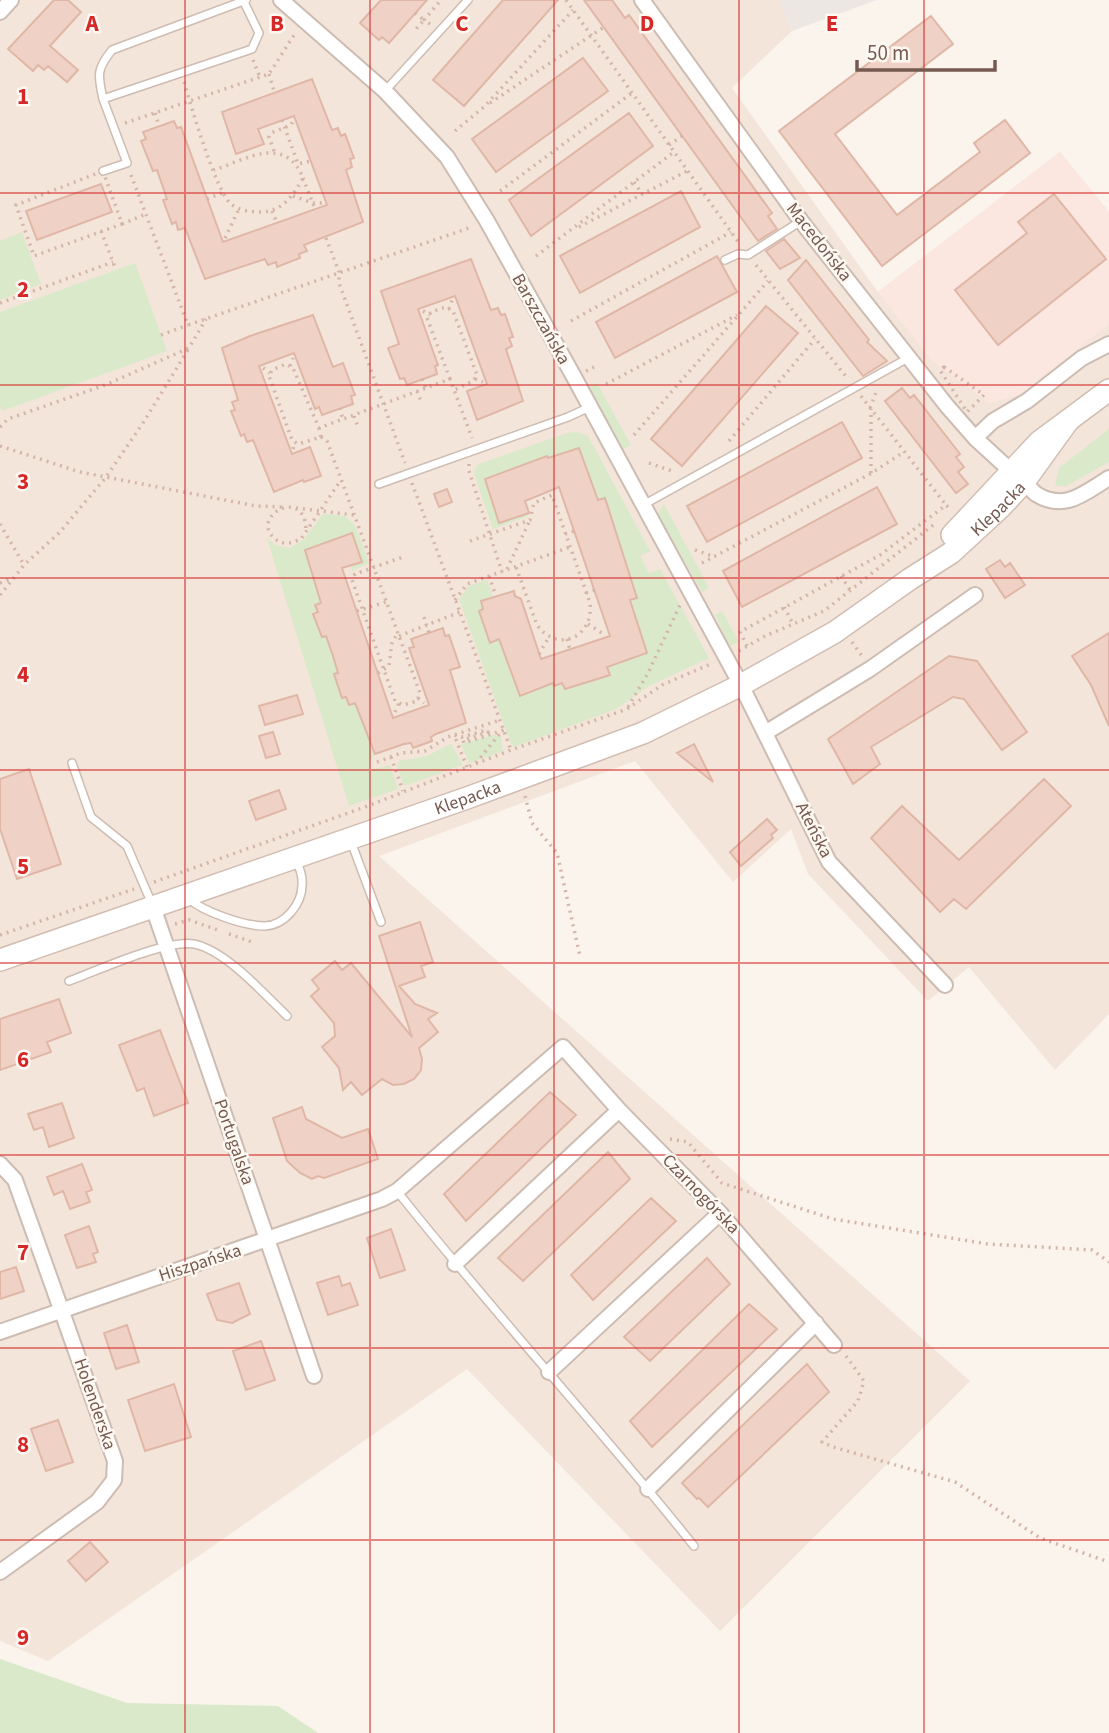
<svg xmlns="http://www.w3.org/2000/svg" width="1109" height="1733" font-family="'Source Sans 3',sans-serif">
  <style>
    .residential { fill: #f3e5da }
    .commercial { fill: #fbe6e0 }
    .industrial { fill: #ede7e4 }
    .green { fill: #d9e9ca }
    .building { fill: #efd2c5; stroke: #e0b7a7; stroke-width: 2 }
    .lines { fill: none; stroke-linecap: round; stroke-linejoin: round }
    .lane-casing { stroke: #cdbcb2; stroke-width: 10 }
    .street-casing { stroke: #cdbcb2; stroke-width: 18 }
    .secondary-casing { stroke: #d2bdb2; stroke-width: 24 }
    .path { stroke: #d4b5a8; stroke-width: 3.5; stroke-dasharray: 2 5; stroke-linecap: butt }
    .lane { stroke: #fff; stroke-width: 7 }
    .street { stroke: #fff; stroke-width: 14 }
    .secondary { stroke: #fff; stroke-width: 21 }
    .grid { fill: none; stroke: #d62828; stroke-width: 2; stroke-opacity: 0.55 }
    .labels { text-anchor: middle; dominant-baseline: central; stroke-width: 5; stroke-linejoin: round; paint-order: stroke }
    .street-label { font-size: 18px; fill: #755a50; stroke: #fef8f2 }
    .grid-label { font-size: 23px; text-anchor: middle; font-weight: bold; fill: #d62828; stroke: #fef8f2; stroke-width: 5; stroke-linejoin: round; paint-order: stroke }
  </style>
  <rect width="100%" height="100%" fill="#fbf4ec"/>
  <path class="residential" d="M0,0H779L792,31L732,88L878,292L1060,152L1109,212V1014L1055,1070L969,967L928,1001L808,874L791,829L733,882L635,761L379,856L970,1381L720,1631L467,1369L48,1661L0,1641Z"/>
  <path class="commercial" d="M1060,152L1109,212V324L1019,395L989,403L932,361L878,292Z"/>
  <path class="industrial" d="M779,0H877L792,31Z"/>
  <path class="green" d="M22,232L41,284L0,300V241Z
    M135,263L167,351L2,411L0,405V312Z
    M597,383L631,445L623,449L589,387Z
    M1109,429V462L1066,486H1058L1055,484L1059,468Z
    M577,432L588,436L650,551L640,556L649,573L660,569L709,658L649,686L616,709L514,747L511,744L459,599L469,586L487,580L493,597L481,601L483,609L479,612L490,643L499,639L520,696L553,683L554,686L562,683L565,689L610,676L607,667L621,663L637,621L605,498L598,500L579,448L516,467L495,511L499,523L529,513L528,516L493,529L474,474L476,467L479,464L567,433Z
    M664,504L709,588L702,592L658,514Z
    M323,514L345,516L355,526L369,563L352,571L351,566L361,561L351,533L335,538L314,581L321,603L315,605L318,612L314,614L322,637L326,636L329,644L335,642L346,697L355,703L375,754L369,763L370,770L390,765L398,789L349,806L267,538L275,545L290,548L303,540Z
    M722,611L739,642L730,646L715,615Z
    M493,735L501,737L503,751L469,763L461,744Z
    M451,744L463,765L404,786L397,766L399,761L427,756Z
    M0,1659L127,1703L278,1706L318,1733H0Z"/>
  <path class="building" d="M54,0H68L81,12L50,46L78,70L67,82L48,66L44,70L38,65L33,71L8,49Z
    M381,0H427L389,43L382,37L379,40L360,23Z
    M503,0H558L464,106L433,80Z
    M584,0H612L625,18L629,15L772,213L768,216L777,229L758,241Z
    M931,16L953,44L835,134L897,215L980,152L974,143L1005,120L1030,153L882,266L779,131Z
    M583,58L608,91L496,172L472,139Z
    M312,79L332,130L338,128L341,136L345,134L354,158L350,159L352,167L346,170L363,222L304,245L307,251L299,254L300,258L277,267L276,262L268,265L265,259L205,279L185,228L178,230L176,222L172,224L163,200L167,199L157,170L153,171L141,141L146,139L143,132L174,121L177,128L181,127L223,242L327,205L294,116L258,129L264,144L236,154L222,112Z
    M629,113L653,146L531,236L509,200Z
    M101,184L112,212L37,240L26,211Z
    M681,191L700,227L580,293L560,256Z
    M1054,194L1106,259L998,345L955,290L1027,233L1018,222Z
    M784,239L800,258L780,269L766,251Z
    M717,256L737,292L615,358L596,322Z
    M471,259L491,310L498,308L501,315L505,314L513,337L509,338L512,346L506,349L523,401L477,420L467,391L487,384L455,296L418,309L438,365L435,366L437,374L407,385L404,378L400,379L388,348L399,344L381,291Z
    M806,260L869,340L867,342L887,361L863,376L788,280Z
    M766,306L798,333L682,466L651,439Z
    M313,315L333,367L343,363L355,395L351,396L353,404L322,415L319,407L315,409L294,353L259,366L292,454L310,447L321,476L304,482L303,480L274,492L253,440L247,442L244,434L241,436L231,411L235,410L232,402L238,400L222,348L250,336Z
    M902,388L910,398L914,395L960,454L956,457L964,467L958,472L968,484L956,493L885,401Z
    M842,422L862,458L707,542L687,506Z
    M579,448L598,500L605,498L637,598L630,600L647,653L607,667L610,675L565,689L562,683L554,686L553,683L520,696L499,639L490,643L479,611L483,609L481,601L514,591L515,596L521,599L541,659L610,636L559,487L525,501L529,513L499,523L485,479L547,456L548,458Z
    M877,487L897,524L742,607L723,571Z
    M447,489L452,502L439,507L434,494Z
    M352,533L362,562L342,568L393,718L429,705L409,648L414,647L411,639L443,628L445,636L449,635L460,667L450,670L466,723L436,734L431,737L432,741L413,748L411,743L404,744L375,754L355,703L349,705L346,697L342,698L334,674L338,673L333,656L326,636L322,637L313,614L318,612L315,605L321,603L305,550Z
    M1000,560L1005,567L1010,563L1025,585L1005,598L986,569Z
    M1109,633V726L1091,685L1072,656Z
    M949,656L977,661L1027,732L1002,750L964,699L953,697L871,747L880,764L853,784L828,739Z
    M297,695L303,714L265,725L259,706Z
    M273,732L280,754L266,758L259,736Z
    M694,744L713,782L677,753Z
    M29,769L61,864L17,879L0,829V779Z
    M1044,779L1071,806L966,909L954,899L940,912L871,838L902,806L959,860Z
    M279,790L286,809L256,820L249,801Z
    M767,819L777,830L771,835L773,838L741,866L730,852Z
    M420,922L433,962L421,966L425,977L399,986L415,1004L437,1013L428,1019L438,1032L419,1048L422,1059L421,1070L414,1079L404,1084L393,1085L382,1079L362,1095L351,1082L343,1090L339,1068L322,1047L335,1036L334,1023L311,996L319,989L312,980L335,961L342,970L351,963L412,1037L379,936Z
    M59,999L71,1033L47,1042L51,1052L0,1070V1019Z
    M160,1030L188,1103L154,1116L144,1088L137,1091L119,1045Z
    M550,1092L576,1115L466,1221L444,1194Z
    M62,1103L74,1138L49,1147L43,1127L34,1130L28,1114Z
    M302,1107L306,1119L342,1138L368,1129L378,1159L324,1178L318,1176L312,1179L300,1173L287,1161L273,1118Z
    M608,1152L630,1179L523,1281L498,1258Z
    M82,1164L92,1190L86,1192L90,1202L70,1209L63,1191L54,1195L47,1177Z
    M651,1198L676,1221L593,1300L571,1275Z
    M89,1226L98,1252L93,1254L96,1262L77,1268L65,1235Z
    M391,1229L405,1270L380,1278L367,1238Z
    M707,1258L730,1284L650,1361L624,1337Z
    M16,1267L24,1291L0,1299V1272Z
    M339,1276L342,1286L350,1283L358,1305L328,1315L317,1283Z
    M239,1283L250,1314L232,1323L217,1320L207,1294Z
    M749,1304L777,1329L652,1447L630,1421Z
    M127,1325L139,1362L116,1369L104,1333Z
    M261,1341L275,1380L246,1390L233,1351Z
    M807,1364L829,1392L708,1507L699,1498L697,1499L682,1483Z
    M174,1384L191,1437L145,1451L128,1400Z
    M58,1420L73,1462L46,1471L31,1429Z
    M90,1542L108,1562L86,1581L68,1561Z"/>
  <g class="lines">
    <g class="lane-casing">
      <path id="lane" d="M244,2L259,33L252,49L103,99C98,75 96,70 112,50L246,0
        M385,91L468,0
        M103,99L127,163L103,171
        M725,260L738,254L748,255L801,221
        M379,484L568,417L590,407
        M643,505L910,357
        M72,763L91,817L127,846L152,904
        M350,839L381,922
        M189,899C204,912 244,926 265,926C285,925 302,904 302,885C303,875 299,867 295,859
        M69,981C97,971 172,936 198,945C229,954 264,994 287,1016
        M397,1191C493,1312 598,1426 694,1546"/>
    </g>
    <g class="street-casing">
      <path id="street" d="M281,0L385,91L447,157L487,221L574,377L741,685L829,862L945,985
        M642,0L801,221L947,406L975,438L1036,494C1065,512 1084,493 1109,478
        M0,12L11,0
        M975,438L993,421L1027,401L1082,358L1109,344
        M765,733L870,669L975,595
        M153,907L314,1376
        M0,1164L15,1180L115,1461L114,1480L97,1502L0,1572
        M455,1264L619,1110
        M0,1332L382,1199L397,1191L563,1047L619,1110L720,1213L834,1345
        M549,1372L720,1213
        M648,1489L816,1323"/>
    </g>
    <g class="secondary-casing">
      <g id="secondary">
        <path d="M952,535L1039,442L1109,390"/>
        <path id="s1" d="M0,960L467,798L643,733L741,685L835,632L910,579L951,553L1001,507L1024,482L1068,421"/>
      </g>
    </g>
    <path class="path" d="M566,0L739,243
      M415,13L424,20L416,29
      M430,24L424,20L441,0
      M253,60L260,77
      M269,74L274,91
      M184,82C191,106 215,188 230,203C237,210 249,212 260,212C282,212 293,196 303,178C285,134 247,159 214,170
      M490,103L604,27
      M155,113L159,126
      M282,120L298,164L311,161
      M125,123L269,74L296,32
      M455,131L485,106L573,10
      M669,145L682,136
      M274,151L269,137L271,133L291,125L293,121
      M103,171L122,224L34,256L16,205Z
      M131,175L188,325L472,227
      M303,178L315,209
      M634,182L642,194
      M500,191L632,93
      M293,196L313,203H322
      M207,199L222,193
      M272,211L277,223
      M122,224L146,214
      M579,227L687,171
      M101,231L116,270
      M225,238L239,209
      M326,238L339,272V283L405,463
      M536,256L674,152
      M756,265L848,379
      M0,303L113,262
      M449,309L452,300
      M423,311L430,315
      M571,321L731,232
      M161,335L188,325
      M290,366L293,358
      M944,367L984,395L967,412L940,370Z
      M263,368L270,373
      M586,371L596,366
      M422,379L426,389
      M450,379L427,318L431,312L446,307L453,311L477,375L473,381L454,390
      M475,379L483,382
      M606,384L737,315
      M417,391L422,404
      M861,396L946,505
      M340,408L343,420
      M870,408L877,390
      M354,416L358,427
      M0,427L8,419L105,385L189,348L206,319
      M319,428L321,437L298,444L292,440L269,376L272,370L286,364L293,368L319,428L450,379L472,438
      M634,435L768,281
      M321,437L327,441C358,525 389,609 420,693L417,701L403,705L395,701L352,580L355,574L403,557
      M729,441L815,339
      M0,446L80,472L256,506L283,507
      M293,449L295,442
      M649,463L675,472
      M469,464V471L502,572
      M871,473V409
      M412,483L511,750
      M296,508L354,515
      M0,524L24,565
      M306,528C303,486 249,517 275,539C284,546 292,543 301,539L341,480
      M565,534L574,531
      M470,541L530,520L534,503L552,495L590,603C594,637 558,654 537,625L516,567
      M695,550L715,557
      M702,563L870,474L904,452
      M507,569L530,520
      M489,576L496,596
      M841,576L850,590
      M0,583L11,579
      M586,593L595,590
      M0,595L24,565L60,532L106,477L143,423L189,348
      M455,600L467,584L570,547
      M784,607L793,624
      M357,611L386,602
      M424,617L429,633
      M588,624L605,635
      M399,636L460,612
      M567,639L570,650
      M852,642L862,656
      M747,646L740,632L880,555L946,505L948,507
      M739,651L765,636L824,611L937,522
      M539,654L549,637
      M378,673L389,666L392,642L398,633
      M418,698L424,703
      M628,707L648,673L680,605
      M395,712L399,703
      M391,757L403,791
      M377,762L401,753L425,751L448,737L500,720
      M476,763L502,731
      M467,767L454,735L462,737L487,730L488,732L463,740L464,743L504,730
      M525,796L532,823L557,853L580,956
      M154,882L365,807L511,750L627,709L662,685L713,663
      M175,924L189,920L218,930
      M229,934L252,942
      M0,935L134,889
      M670,1139L688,1142L722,1183L833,1219L988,1244L1092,1250L1109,1262
      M846,1356L864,1381L858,1401L822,1442L833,1447L955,1482L1040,1538L1109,1562"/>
    <use href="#lane" class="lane"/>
    <use href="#street" class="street"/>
    <use href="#secondary" class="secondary"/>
  </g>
  <path class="grid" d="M185,0V1733M370,0V1733M554,0V1733M739,0V1733M924,0V1733M0,193H1109M0,385H1109M0,578H1109M0,770H1109M0,963H1109M0,1155H1109M0,1348H1109M0,1540H1109"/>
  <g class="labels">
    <g class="street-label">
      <text transform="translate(819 242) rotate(52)">Macedońska</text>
      <text transform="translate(541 319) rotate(61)">Barszczańska</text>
      <text stroke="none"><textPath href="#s1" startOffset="1104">Klepacka</textPath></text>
      <text stroke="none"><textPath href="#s1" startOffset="495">Klepacka</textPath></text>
      <text transform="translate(814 830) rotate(63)">Ateńska</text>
      <text transform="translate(234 1142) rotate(71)">Portugalska</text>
      <text transform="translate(701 1194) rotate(46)">Czarnogórska</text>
      <text transform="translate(200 1263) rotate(-18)">Hiszpańska</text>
      <text transform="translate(95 1404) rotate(71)">Holenderska</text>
    </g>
  </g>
  <g class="grid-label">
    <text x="92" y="31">A</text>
    <text x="277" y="31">B</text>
    <text x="462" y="31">C</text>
    <text x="647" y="31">D</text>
    <text x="832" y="31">E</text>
    <text x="23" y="104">1</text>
    <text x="23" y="297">2</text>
    <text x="23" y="489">3</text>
    <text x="23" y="682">4</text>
    <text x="23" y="874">5</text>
    <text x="23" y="1067">6</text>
    <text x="23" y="1260">7</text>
    <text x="23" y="1452">8</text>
    <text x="23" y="1645">9</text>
  </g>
  <path d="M857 60v10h138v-10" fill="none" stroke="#755a50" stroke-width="3.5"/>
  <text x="867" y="60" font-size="21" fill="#755a50" stroke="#fef8f2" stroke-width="5" paint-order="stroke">50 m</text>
</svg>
